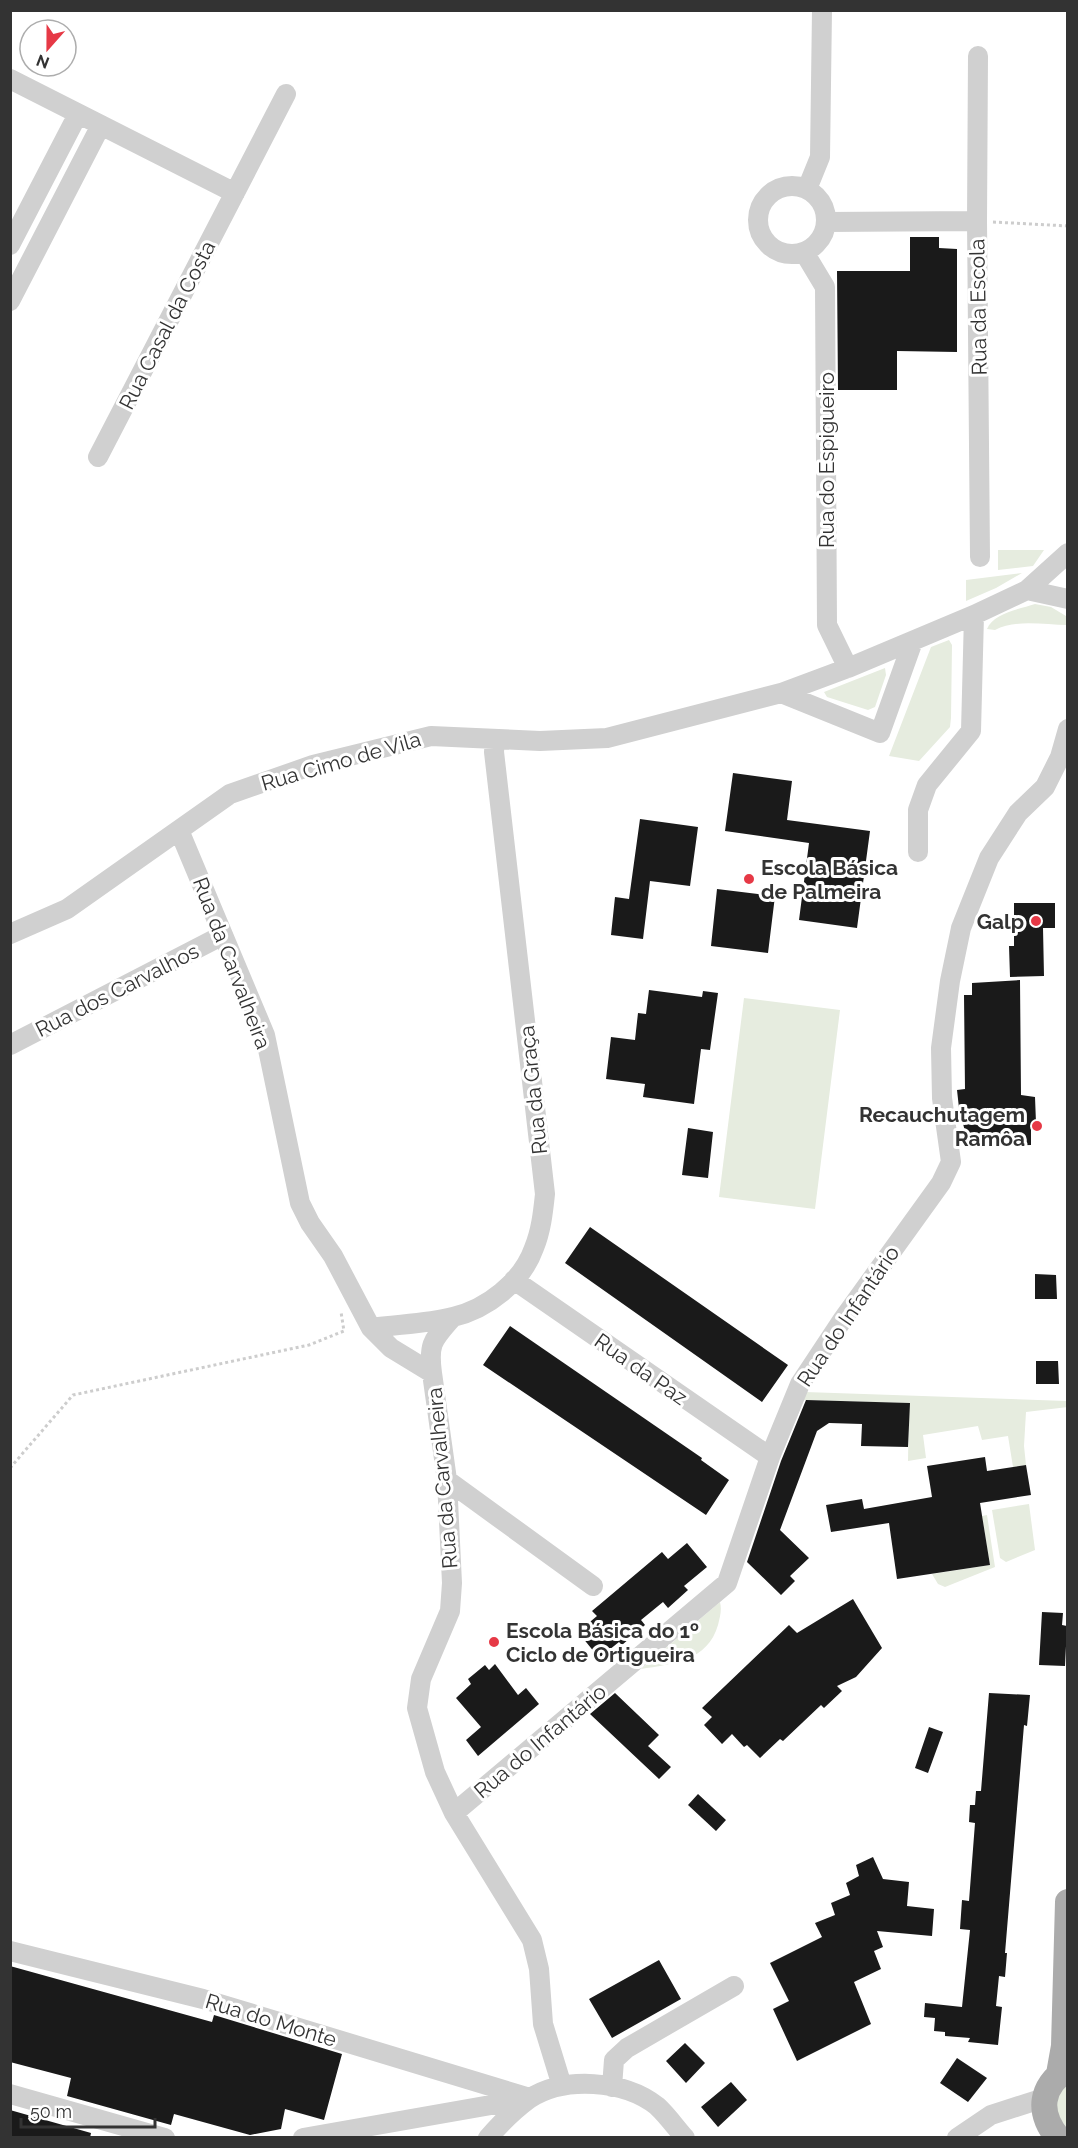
<svg xmlns="http://www.w3.org/2000/svg" width="1078" height="2148" font-family="Raleway,sans-serif">
  <style>
    .green { fill: #e6ecdf }
    .building { fill: #1a1a1a }
    .lines { fill: none; stroke-linecap: round; stroke-linejoin: round }
    .path { stroke: #cdcdcd; stroke-width: 3; stroke-dasharray: 3 3; stroke-linecap: butt }
    .minor { stroke: #d0d0d0; stroke-width: 20 }
    .major { stroke: #ababab; stroke-width: 26 }
    .poi-dot { fill: #e63946; stroke: #fff; stroke-width: 2 }
    .labels { text-anchor: middle; dominant-baseline: central; stroke-width: 6; stroke-linejoin: round; paint-order: stroke }
    .street-label { font-size: 21px; fill: #333; stroke: #fff }
    .poi-label { font-size: 21px; font-weight: bold; fill: #333; stroke: #fff; text-anchor: start }
  </style>
  <rect width="100%" height="100%" fill="#fff"/>
  <path class="green" d="M998,550H1044L1033,566L998,570Z
    M1022,573L996,588L966,601V580Z
    M1035,604L1051,607L1066,616L1067,625C1045,625 1015,619 995,630L987,629C993,613 1020,609 1035,604Z
    M949,640L952,645L951,718L950,727L919,761L889,756L931,647Z
    M885,668L886,675L875,707L868,710L827,697L824,692Z
    M744,998L840,1010L815,1209L719,1197Z
    M805,1392L1067,1401L1068,1407L1026,1412L1024,1446L1026,1465L1013,1467L1008,1436L982,1440L978,1426L923,1435L926,1458L908,1461L909,1403L802,1400Z
    M1029,1504L1035,1550L1006,1562L1000,1558L992,1510Z
    M987,1515L995,1567L945,1587L938,1584L932,1574L990,1565L982,1516Z
    M720,1602C722,1610 720,1617 718,1625C708,1661 672,1664 641,1669Z
    M1067,2080V2128C1051,2108 1056,2100 1067,2080Z"/>
  <path class="building" d="M910,237H939V248L957,249V352L897,351V390H838L837,271H910Z
    M733,773L792,781L787,820L870,831L857,928L799,920L809,843L725,831Z
    M640,819L698,827L690,886L650,881L643,939L611,935L615,897L629,899Z
    M717,889L775,896L768,953L711,946Z
    M1014,903H1055V928H1043L1044,976L1010,977L1009,946H1014Z
    M1020,980L1021,1095L1035,1097L1036,1123H1031V1145L969,1147L959,1108L957,1090L965,1089L964,995H972V983Z
    M649,990L702,997L703,991L718,993L710,1050L701,1049L694,1104L643,1097L645,1084L606,1079L611,1037L635,1040L638,1013L646,1014Z
    M688,1128L713,1132L708,1178L682,1175Z
    M590,1227L788,1365L762,1402L565,1263Z
    M1035,1274L1056,1275L1057,1299H1035Z
    M510,1326L702,1458L701,1460L729,1480L706,1515L483,1365Z
    M1036,1361H1058L1059,1384H1036Z
    M806,1400L910,1403L908,1447L861,1446L862,1424L829,1423L817,1431L780,1530L809,1558L790,1576L795,1581L781,1595L747,1562L781,1461Z
    M985,1457L987,1471L1026,1465L1031,1495L980,1503L990,1565L897,1579L889,1523L831,1532L826,1505L862,1499L864,1509L932,1497L927,1466Z
    M687,1543L707,1567L684,1586L688,1590L668,1608L663,1602L641,1620L645,1625L622,1645L619,1642L599,1658L578,1632L597,1616L592,1611L662,1552L668,1559Z
    M853,1599L882,1648L856,1677L837,1686L842,1691L824,1708L821,1705L783,1741L780,1739L760,1758L747,1745L744,1747L732,1734L722,1744L704,1725L712,1717L702,1708L789,1625L797,1633Z
    M1042,1612L1063,1613L1062,1625L1067,1626L1065,1666L1039,1665Z
    M495,1664L518,1695L526,1688L539,1704L478,1756L466,1740L481,1727L456,1698L471,1684L468,1679L485,1665L489,1670Z
    M615,1693L659,1735L648,1746L671,1767L659,1779L590,1714Z
    M989,1693L1030,1695L1027,1726L1024,1725L1005,1953H1007L1005,1977L999,1976L996,2006L1002,2007L998,2045L968,2042L970,2038L945,2036V2032L934,2031L935,2018L924,2017L925,2003L962,2007L970,1930L960,1929L962,1900L969,1901L975,1823L969,1822L970,1805H975L976,1791H981Z
    M929,1727L943,1732L928,1773L915,1768Z
    M698,1794L726,1820L716,1831L688,1805Z
    M873,1857L883,1879L909,1882L907,1906L934,1909L932,1936L877,1931L883,1947L874,1951L881,1969L854,1982L871,2024L797,2061L773,2009L789,2001L770,1963L822,1937L815,1923L835,1915L831,1903L850,1895L846,1883L859,1876L856,1865Z
    M659,1960L681,1999L612,2038L589,1999Z
    M10,1966L212,2022L214,2015L342,2054L324,2120L285,2109L281,2129L250,2135L174,2114L171,2125L67,2096L71,2078L10,2062Z
    M685,2043L705,2063L686,2083L666,2061Z
    M957,2058L987,2078L968,2102L940,2083Z
    M731,2082L747,2100L718,2127L701,2107Z
    M10,2110L91,2133L90,2138H10Z"/>
  <g class="lines">
    <path class="path" d="M993,222L1068,226
      M10,1468L73,1395L309,1345L344,1331L341,1312"/>
    <path class="minor" d="M978,56L977,221L980,557
      M10,79L235,193
      M758 220a34 34 0 1 1 68 0a34 34 0 1 1-68 0Z
      M807,189L820,157L822,10
      M826,222L977,221
      M10,245L78,114
      M804,252L825,287L827,625L848,668
      M10,301L101,125
      M98,457L286,94
      M1027,590L1068,599
      M781,693L880,733L913,641
      M179,830L265,1035L300,1203L310,1223L333,1256L371,1328L391,1348L432,1373L447,1480L452,1583L450,1611L421,1679L417,1708L435,1772L454,1813L532,1940L539,1969L543,2024L562,2086
      M918,852V810L927,785L971,731L974,615
      M10,934L67,909L230,794L313,765L431,736L540,741L607,738L781,693L848,668L974,615L1027,590L1068,553
      M10,1045L223,935
      M514,1280L770,1457
      M371,1328C398,1324 427,1324 453,1317C487,1309 522,1282 534,1248C541,1231 543,1213 545,1194L494,752L495,739
      M432,1373C428,1343 433,1340 452,1318
      M447,1480L593,1586
      M454,1813L727,1583L770,1457L800,1384L843,1319L941,1183L951,1162L942,1098L941,1048L950,981L961,928L989,858L1018,813L1045,787L1060,757L1068,729
      M10,1951L203,1999L530,2098
      M612,2087L614,2060L627,2048L734,1986
      M10,2094L165,2138
      M303,2138L525,2099
      M488,2138C500,2124 514,2110 529,2099C564,2076 624,2080 657,2106C667,2115 676,2128 685,2138
      M957,2138L991,2115L1044,2098"/>
    <path class="major" d="M1059,2074L1064,2046L1068,1902
      M1058,2138C1037,2112 1040,2087 1068,2068"/>
  </g>
  <g class="poi-dot">
    <circle cx="749" cy="879" r="6"/>
    <circle cx="1036" cy="921" r="6"/>
    <circle cx="1037" cy="1126" r="6"/>
    <circle cx="494" cy="1642" r="6"/>
  </g>
  <g class="labels">
    <g class="street-label">
      <text transform="translate(978 307) rotate(-91)">Rua da Escola</text>
      <text transform="translate(167 325) rotate(-63)">Rua Casal da Costa</text>
      <text transform="translate(826 460) rotate(-90)">Rua do Espigueiro</text>
      <text transform="translate(341 761) rotate(-16)">Rua Cimo de Vila</text>
      <text transform="translate(232 963) rotate(69)">Rua da Carvalheira</text>
      <text transform="translate(117 990) rotate(-27)">Rua dos Carvalhos</text>
      <text transform="translate(533 1090) rotate(-96)">Rua da Graça</text>
      <text transform="translate(848 1316) rotate(-56)">Rua do Infantário</text>
      <text transform="translate(641 1369) rotate(35)">Rua da Paz</text>
      <text transform="translate(442 1478) rotate(-95)">Rua da Carvalheira</text>
      <text transform="translate(540 1741) rotate(-40)">Rua do Infantário</text>
      <text transform="translate(271 2020) rotate(17)">Rua do Monte</text>
    </g>
    <g class="poi-label">
      <text x="761" y="867">Escola Básica<tspan x="761" dy="24">de Palmeira</tspan></text>
      <text x="1024" y="921" text-anchor="end">Galp</text>
      <text x="1025" y="1114" text-anchor="end">Recauchutagem<tspan x="1025" dy="24">Ramôa</tspan></text>
      <text x="506" y="1630">Escola Básica do 1º<tspan x="506" dy="24">Ciclo de Ortigueira</tspan></text>
    </g>
  </g>
  <rect width="1078" height="2148" fill="none" stroke="#333333" stroke-width="24"/>
  <g transform="translate(48 48) rotate(201)"><circle r="28" fill="#ffffff" stroke="#adadad" stroke-width="1.5"/>
  <path d="M0-4.5L10 22L0 15L-10 22Z" fill="#e63946"/>
  <text y="-9" font-size="16" font-weight="bold" text-anchor="middle" fill="#333333">N</text>
  </g>
  <path d="M21 2118v9h134v-9" fill="none" stroke="#333333" stroke-width="3"/>
  <text x="30" y="2118" font-size="18" fill="#333333" stroke="#ffffff" stroke-width="4.5" paint-order="stroke">50 m</text>
</svg>
